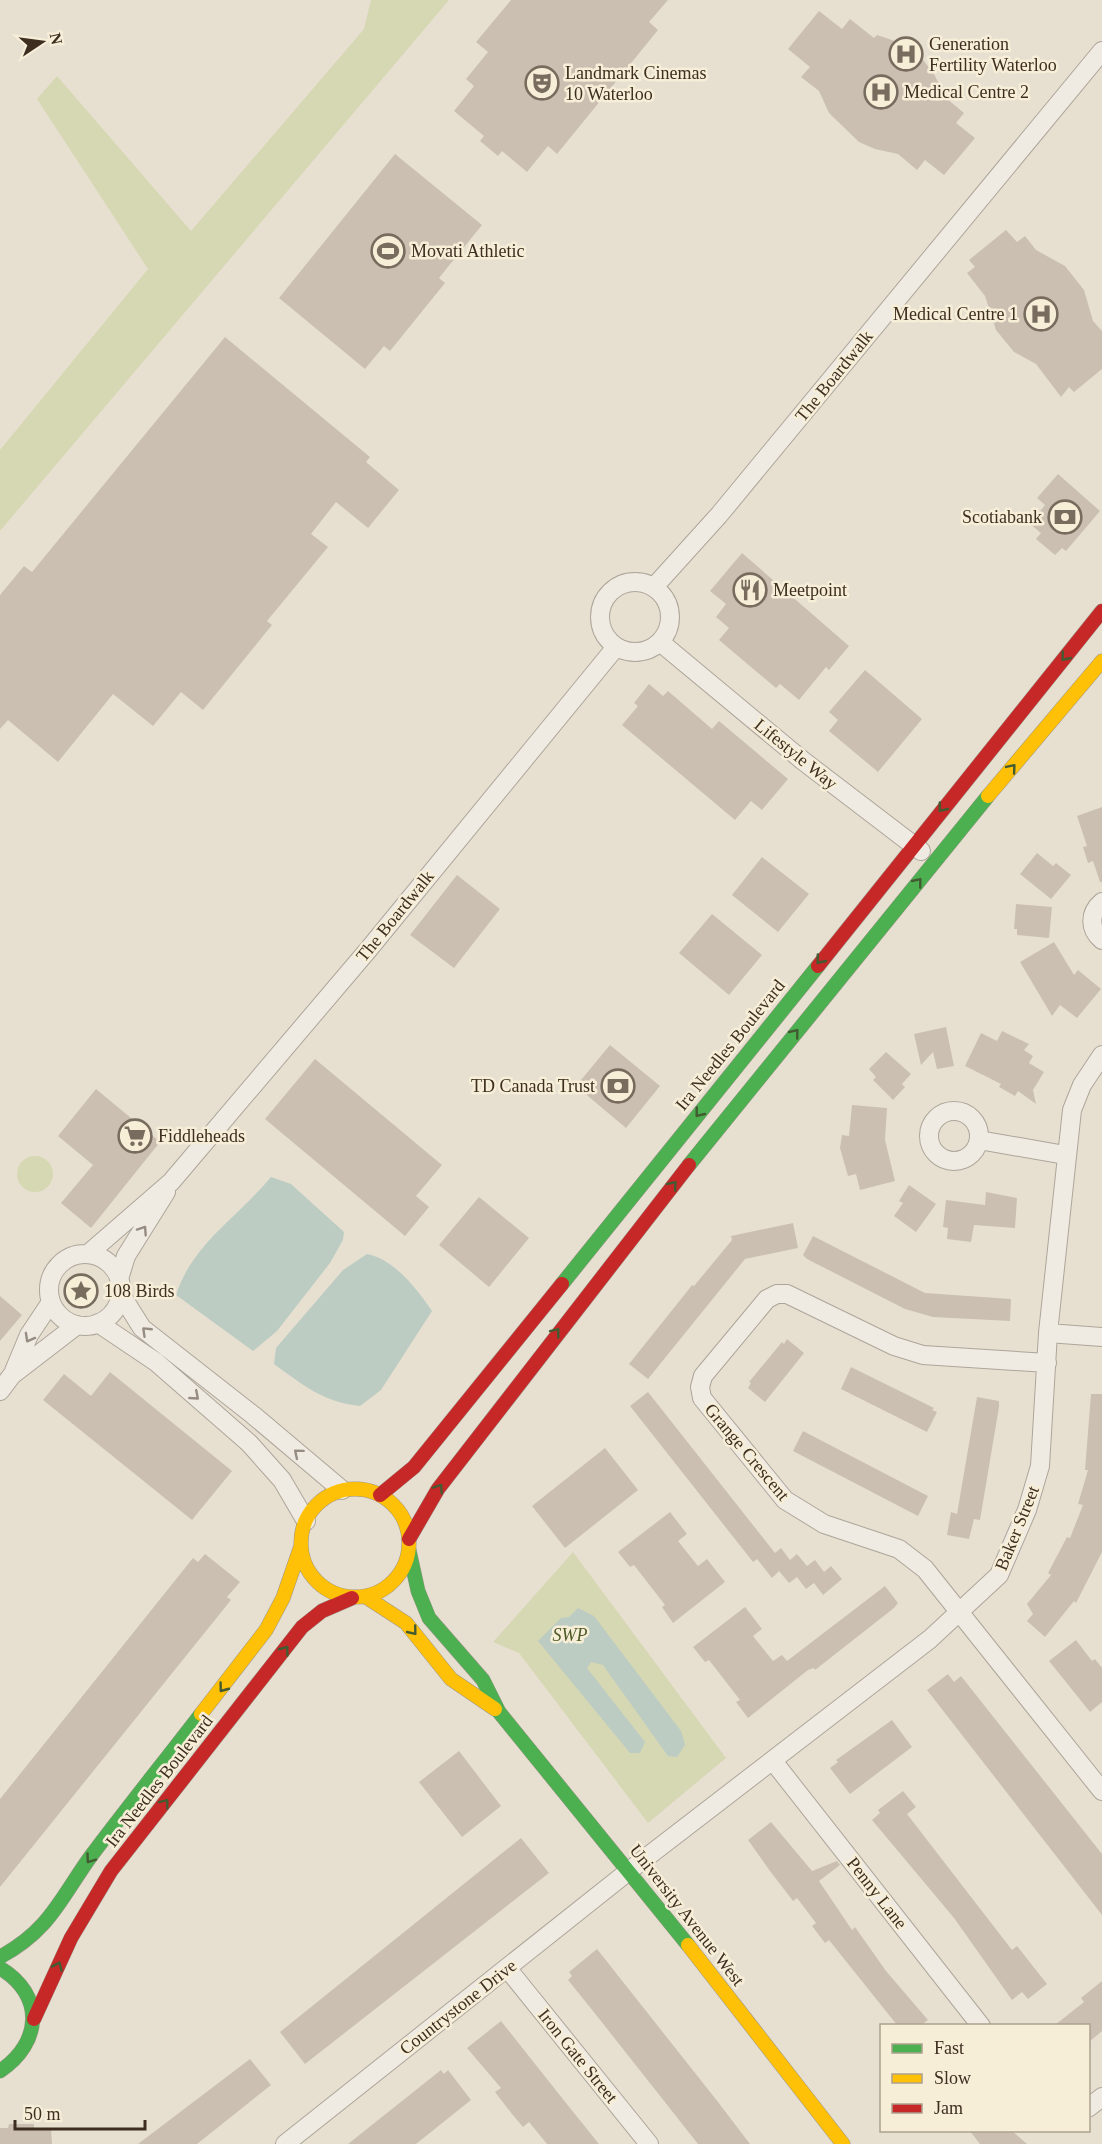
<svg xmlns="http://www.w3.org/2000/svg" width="1102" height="2144" font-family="Georgia,serif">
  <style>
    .green { fill: #d6d7b3 }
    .water { fill: #bcccc2 }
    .building { fill: #cbbfb2 }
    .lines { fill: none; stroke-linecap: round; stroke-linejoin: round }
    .street-casing { stroke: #ada599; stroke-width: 20 }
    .fast-casing { stroke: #9c958a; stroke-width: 15 }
    .slow-casing { stroke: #9c958a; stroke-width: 15 }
    .jam-casing { stroke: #9c958a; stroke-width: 15 }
    .street { stroke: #efebe3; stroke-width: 18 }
    .fast { stroke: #4caf50; stroke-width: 14 }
    .slow { stroke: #ffc107; stroke-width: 14 }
    .jam { stroke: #c62828; stroke-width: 14 }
    .oneway { stroke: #425b31 }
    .oneway2 { stroke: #968c82 }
    .labels { text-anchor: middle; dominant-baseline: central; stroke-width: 5; stroke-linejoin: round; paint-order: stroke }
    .poi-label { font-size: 18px; fill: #3d2e20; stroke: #f7eed8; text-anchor: start }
    .street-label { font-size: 18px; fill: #3d2e20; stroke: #f7eed8 }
    .park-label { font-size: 18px; font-style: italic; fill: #4d5a26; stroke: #f7eed8 }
  </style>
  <rect width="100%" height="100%" fill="#e7e0d1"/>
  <path class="green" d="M371,0H449L0,531V450L148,269L37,99L57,76L191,231L364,29Z
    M17 1174a18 18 0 1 1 36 0a18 18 0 1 1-36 0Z
    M573,1552L726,1758L648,1823L519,1653L493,1642Z"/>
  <path class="water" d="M271,1177L291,1184L344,1232L343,1240L330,1263L277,1331L253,1351L176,1295C192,1244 238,1217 271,1177Z
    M367,1254C394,1259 417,1289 432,1311L381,1390L360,1406C323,1402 303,1385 274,1364L276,1348L343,1270Z
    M578,1608L594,1616L681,1731L685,1745L677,1757L668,1756L603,1665L591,1662L587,1668L645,1742L640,1753H630L538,1641L561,1618L569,1617Z"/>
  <path class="building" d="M511,0H668L649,22L658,30L557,154L548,146L527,172L502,151L498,156L480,141L484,136L454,111L474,86L466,79L488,52L476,42Z
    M819,11L842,29L850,19L874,38L877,35L892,40L920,56L934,74L946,98L964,113L956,123L975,138L944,175L925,160L917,170L898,154L875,149L859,142L829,113L819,91L801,77L810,67L788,49Z
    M395,154L482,225L439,278L445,283L390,351L384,346L365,369L279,298Z
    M1006,230L1017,242L1025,236L1036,250L1065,266L1084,290L1093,321L1102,331V369L1074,392L1069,387L1061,397L1036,364L1014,352L996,330L985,296L967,273L975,267L969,260Z
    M225,337L370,457L366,462L399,490L368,528L336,502L311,534L328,547L267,621L272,625L203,710L181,692L153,726L113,694L58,762L8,720L0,729V595L24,566L32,572Z
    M1058,474L1100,511L1066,551L1062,548L1055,555L1036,539L1041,533L1030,524L1045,505L1037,498Z
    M742,553L849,646L829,670L826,667L799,700L780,684L776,688L719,640L729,628L716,617L726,604L710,591Z
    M865,670L922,719L878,772L829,731L838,720L829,712Z
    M649,684L663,696L668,691L712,729L719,721L788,779L762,810L751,801L735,820L622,725L638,706L634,703Z
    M1102,807V882H1100L1093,861L1088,863L1083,847L1087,846L1077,816Z
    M1037,853L1053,866L1056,863L1071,875L1051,899L1020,874Z
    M762,857L809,894L778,932L732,895Z
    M457,875L500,909L454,968L410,935Z
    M1016,904L1052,907L1049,938L1017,935V929H1014Z
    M712,914L762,955L729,995L679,953Z
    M1054,942L1074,975L1078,970L1101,989L1077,1018L1060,1005L1052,1016L1020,962Z
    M946,1027L954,1066L937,1069L933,1052L921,1065L914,1034Z
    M1002,1031L1029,1044L1024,1050L1033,1056L1029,1063L1044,1072L1033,1090L1036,1104L1018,1091L1015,1096L999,1087L1001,1084L965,1066L981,1033L997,1041Z
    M610,1045L660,1086L626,1128L576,1086Z
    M886,1052L911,1074L902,1084L905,1087L893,1100L873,1080L876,1077L869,1069Z
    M315,1059L442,1165L416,1196L429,1207L405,1236L265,1119Z
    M96,1089L160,1142L91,1228L61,1203L93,1165L58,1136Z
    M852,1105L887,1108L885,1140L895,1181L860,1190L856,1174L848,1176L840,1148L842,1135L849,1136Z
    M909,1185L936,1204L916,1232L894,1216L903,1203L899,1201Z
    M986,1192L1017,1198L1015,1228L974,1225L971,1242L947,1239L948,1228L943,1227L946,1200L985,1205Z
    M479,1197L529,1238L489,1287L439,1245Z
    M793,1223L798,1248L745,1259L648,1379L629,1364L689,1289L692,1285L694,1286L732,1240L731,1236Z
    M813,1236L925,1293L1011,1299L1010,1321L933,1317L905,1309L807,1259L803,1255Z
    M0,1296L22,1315L0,1341Z
    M787,1339L804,1353L765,1402L748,1388L751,1383L749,1382L782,1342L784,1344Z
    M851,1367L934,1408L932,1410L937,1412L927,1432L841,1389Z
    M110,1372L232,1471L192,1520L43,1400L64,1374L91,1396Z
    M648,1392L775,1553L781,1548L790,1560L797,1554L807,1566L815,1560L824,1572L831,1566L842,1579L823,1595L814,1583L806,1589L797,1577L789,1583L779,1571L772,1578L757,1559L753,1562L630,1406Z
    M1091,1394H1102V1552L1076,1603L1074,1601L1045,1637L1027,1621L1033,1614L1027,1604L1051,1575L1048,1573L1067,1537L1070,1538L1083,1505L1078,1504L1088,1470H1085Z
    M977,1397L999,1401V1407L980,1520L974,1519L969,1539L947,1535L951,1512L957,1514Z
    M803,1431L928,1496L918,1516L793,1451Z
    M605,1448L638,1490L565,1548L532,1506Z
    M670,1512L687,1534L678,1541L698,1566L707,1559L725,1582L673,1623L662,1607L665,1605L634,1565L630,1567L618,1552Z
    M205,1554L240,1582L227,1597L231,1600L0,1887V1799L193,1558L198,1562Z
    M885,1586L898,1603L894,1608L815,1670L814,1668L808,1670L748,1718L736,1702L740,1700L709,1660L705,1662L693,1647L745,1607L762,1629L753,1636L773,1661L782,1655L787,1661Z
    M1076,1640L1092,1661L1095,1659L1102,1668V1702L1090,1712L1049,1661Z
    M948,1674L954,1682L961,1676L1102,1854V1915L927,1690Z
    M892,1720L912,1747L850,1794L830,1768L838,1762L836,1760Z
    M459,1751L501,1806L462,1837L419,1782Z
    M903,1791L916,1807L907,1814L1012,1950L1017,1946L1047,1984L1028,1999L1022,1992L1012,2000L954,1918L872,1820L880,1813L878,1810Z
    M771,1822L812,1871L837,1861L840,1865L819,1881L852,1930L855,1927L886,1971L928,2020L921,2025H897L829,1940L825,1943L812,1926L816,1923L797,1898L793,1901L770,1871L748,1840Z
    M521,1838L549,1873L305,2064L280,2032Z
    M597,1949L718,2102L750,2144H698L593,2011L568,1980L572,1976L569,1972Z
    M1102,1981V2031L1089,2042V2025H1055L1084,2002L1081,1998Z
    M501,2021L566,2103L599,2144H547L529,2122L523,2127L512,2114L495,2092L501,2088L467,2048Z
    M250,2059L271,2085L197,2144H138Z
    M441,2070L444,2074L448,2070L471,2100L416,2144H348Z
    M9,2124H34V2128H51L52,2144H0V2128H8Z
    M969,2130H1011L1027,2144H980Z"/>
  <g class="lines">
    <g class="street-casing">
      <path id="street" d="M600 617a35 35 0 1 1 70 0a35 35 0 1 1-70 0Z
        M654,587L719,515L1102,51
        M660,642L802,760L921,851
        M1102,902C1089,913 1089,929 1102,940
        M929 1136a25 25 0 1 1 50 0a25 25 0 1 1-50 0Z
        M979,1140L1065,1155
        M88,1254L171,1182L368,950L616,647
        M49 1290a36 36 0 1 1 72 0a36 36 0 1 1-72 0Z
        M119,1279L126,1256L166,1192
        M120,1293L142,1328L253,1415L342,1490
        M98,1323L156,1362L249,1443L282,1480L306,1521
        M1048,1333L1102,1337
        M1047,1363L923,1355L894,1346L787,1294H777L767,1299L703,1376L700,1387L702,1398L785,1500L824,1524L899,1549L925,1569L1102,1791
        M14,1371L29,1335L51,1302
        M0,1391L12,1375L77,1325
        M773,1761L981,2026
        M507,1968L649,2144
        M1088,2108L1102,2097
        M285,2144L630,1870L930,1639L999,1575L1027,1510L1040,1466L1048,1333L1072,1110L1082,1085L1102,1055"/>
    </g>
    <g class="fast-casing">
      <path id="fast" d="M689,1165L988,796
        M562,1284L818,966
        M409,1550L418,1591L429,1618L483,1680L499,1712L688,1945
        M0,1957C50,1930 60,1899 91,1856C127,1808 164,1762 201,1714
        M0,1968C45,1995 42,2043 0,2071"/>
    </g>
    <g class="slow-casing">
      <path id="slow" d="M988,796L1102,661
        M301 1543a54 54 0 1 1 108 0a54 54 0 1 1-108 0Z
        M366,1597L406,1623L451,1679L495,1709
        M201,1714L266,1630L283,1598L301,1546
        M688,1945L843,2144"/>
    </g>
    <g class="jam-casing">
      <path id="jam" d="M818,966L1102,611
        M380,1495L414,1467L562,1284
        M409,1539L438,1489L689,1165
        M34,2019L71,1938L111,1871L302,1627L322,1611L352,1598"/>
    </g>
    <use href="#street" class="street"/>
    <use href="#fast" class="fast"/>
    <use href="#slow" class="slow"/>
    <use href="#jam" class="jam"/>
  </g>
  <defs><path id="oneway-chevron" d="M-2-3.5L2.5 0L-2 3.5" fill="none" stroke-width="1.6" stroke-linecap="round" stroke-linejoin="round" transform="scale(1.5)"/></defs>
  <g class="oneway">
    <use href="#oneway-chevron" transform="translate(1065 657) rotate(129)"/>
    <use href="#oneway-chevron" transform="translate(1012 768) rotate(-50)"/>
    <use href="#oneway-chevron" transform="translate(942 808) rotate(129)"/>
    <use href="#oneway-chevron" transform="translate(918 882) rotate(-51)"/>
    <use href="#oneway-chevron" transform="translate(820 960) rotate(129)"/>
    <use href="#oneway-chevron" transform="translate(795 1033) rotate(-51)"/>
    <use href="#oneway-chevron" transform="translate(699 1113) rotate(129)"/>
    <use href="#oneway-chevron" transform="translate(673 1185) rotate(-51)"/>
    <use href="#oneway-chevron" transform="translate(556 1332) rotate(-52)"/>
    <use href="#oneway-chevron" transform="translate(439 1488) rotate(-56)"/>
    <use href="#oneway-chevron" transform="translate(413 1631) rotate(51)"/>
    <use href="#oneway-chevron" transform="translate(285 1650) rotate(-53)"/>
    <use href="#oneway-chevron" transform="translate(223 1688) rotate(127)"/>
    <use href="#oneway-chevron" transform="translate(165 1803) rotate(-52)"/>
    <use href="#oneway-chevron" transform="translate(90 1859) rotate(126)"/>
    <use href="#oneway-chevron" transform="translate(58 1966) rotate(-66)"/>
  </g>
  <g class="oneway2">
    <use href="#oneway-chevron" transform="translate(143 1230) rotate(-56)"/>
    <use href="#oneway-chevron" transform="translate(146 1331) rotate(-136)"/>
    <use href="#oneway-chevron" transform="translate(29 1338) rotate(119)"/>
    <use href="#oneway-chevron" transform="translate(195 1396) rotate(41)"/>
    <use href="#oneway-chevron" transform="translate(298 1453) rotate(-140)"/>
  </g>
  <defs>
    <g id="hospital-ring" transform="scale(1.725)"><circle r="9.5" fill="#f7eed8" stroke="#786c5e" stroke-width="1.5"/><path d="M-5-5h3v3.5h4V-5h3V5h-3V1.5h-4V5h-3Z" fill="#786c5e"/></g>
    <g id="theatre-ring" transform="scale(1.725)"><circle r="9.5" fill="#f7eed8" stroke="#786c5e" stroke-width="1.5"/><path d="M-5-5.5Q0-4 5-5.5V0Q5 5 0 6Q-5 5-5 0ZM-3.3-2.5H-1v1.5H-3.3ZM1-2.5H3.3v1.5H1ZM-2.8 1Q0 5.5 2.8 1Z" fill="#786c5e"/></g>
    <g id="stadium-ring" transform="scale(1.725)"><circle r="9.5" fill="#f7eed8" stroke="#786c5e" stroke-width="1.5"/><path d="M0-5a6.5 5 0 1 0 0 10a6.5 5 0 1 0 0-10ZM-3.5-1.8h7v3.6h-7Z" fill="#786c5e"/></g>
    <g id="bank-ring" transform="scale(1.725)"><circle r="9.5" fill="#f7eed8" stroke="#786c5e" stroke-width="1.5"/><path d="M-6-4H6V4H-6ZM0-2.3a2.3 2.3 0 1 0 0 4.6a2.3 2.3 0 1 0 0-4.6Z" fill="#786c5e"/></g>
    <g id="restaurant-ring" transform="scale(1.725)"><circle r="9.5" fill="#f7eed8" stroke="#786c5e" stroke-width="1.5"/><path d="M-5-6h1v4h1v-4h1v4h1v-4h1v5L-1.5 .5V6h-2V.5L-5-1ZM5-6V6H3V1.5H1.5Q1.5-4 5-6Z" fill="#786c5e"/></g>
    <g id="supermarket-ring" transform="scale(1.725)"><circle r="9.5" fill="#f7eed8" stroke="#786c5e" stroke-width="1.5"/><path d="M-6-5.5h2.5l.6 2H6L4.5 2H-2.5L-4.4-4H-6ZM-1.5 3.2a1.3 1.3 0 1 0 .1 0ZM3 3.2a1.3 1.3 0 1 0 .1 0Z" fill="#786c5e"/></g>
    <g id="sight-ring" transform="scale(1.725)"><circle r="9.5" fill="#f7eed8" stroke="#786c5e" stroke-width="1.5"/><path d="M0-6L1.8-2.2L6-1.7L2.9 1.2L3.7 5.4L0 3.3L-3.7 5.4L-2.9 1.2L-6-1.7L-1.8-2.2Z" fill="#786c5e"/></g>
  </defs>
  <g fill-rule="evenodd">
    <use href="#hospital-ring" x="906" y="54"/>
    <use href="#theatre-ring" x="542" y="83"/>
    <use href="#hospital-ring" x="881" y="92"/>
    <use href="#stadium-ring" x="388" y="251"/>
    <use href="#hospital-ring" x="1041" y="314"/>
    <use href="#bank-ring" x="1065" y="517"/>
    <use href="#restaurant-ring" x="750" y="590"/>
    <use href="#bank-ring" x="618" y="1086"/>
    <use href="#supermarket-ring" x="135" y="1136"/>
    <use href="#sight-ring" x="81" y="1291"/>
  </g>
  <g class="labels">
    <g class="poi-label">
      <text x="929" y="44">Generation<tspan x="929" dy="21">Fertility Waterloo</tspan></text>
      <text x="565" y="73">Landmark Cinemas<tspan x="565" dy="21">10 Waterloo</tspan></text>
      <text x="904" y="92">Medical Centre 2</text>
      <text x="411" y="251">Movati Athletic</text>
      <text x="1018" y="314" text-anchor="end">Medical Centre 1</text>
      <text x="1042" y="517" text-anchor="end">Scotiabank</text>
      <text x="773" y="590">Meetpoint</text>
      <text x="595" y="1086" text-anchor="end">TD Canada Trust</text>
      <text x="158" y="1136">Fiddleheads</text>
      <text x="104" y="1291">108 Birds</text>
    </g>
    <g class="street-label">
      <text transform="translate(834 376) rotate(-51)">The Boardwalk</text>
      <text transform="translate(796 754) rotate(39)">Lifestyle Way</text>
      <text transform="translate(395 916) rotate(-51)">The Boardwalk</text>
      <text transform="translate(730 1045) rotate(-51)">Ira Needles Boulevard</text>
      <text transform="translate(747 1452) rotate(50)">Grange Crescent</text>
      <text transform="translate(1017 1528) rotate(-68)">Baker Street</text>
      <text transform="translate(159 1781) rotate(-52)">Ira Needles Boulevard</text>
      <text transform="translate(877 1893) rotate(52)">Penny Lane</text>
      <text transform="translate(687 1915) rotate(52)">University Avenue West</text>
      <text transform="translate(458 2007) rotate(-38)">Countrystone Drive</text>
      <text transform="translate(578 2056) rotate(51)">Iron Gate Street</text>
    </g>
    <g class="park-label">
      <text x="570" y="1635">SWP</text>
    </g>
  </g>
  <rect x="880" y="2024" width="210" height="108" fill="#f7eed8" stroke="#ada18e" stroke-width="1.5"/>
  <rect x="892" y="2044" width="30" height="9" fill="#4caf50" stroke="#ada18e" stroke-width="1.5"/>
  <text x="934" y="2054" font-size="18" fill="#3d2e20">Fast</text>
  <rect x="892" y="2074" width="30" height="9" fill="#ffc107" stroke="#ada18e" stroke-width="1.5"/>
  <text x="934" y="2084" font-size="18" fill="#3d2e20">Slow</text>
  <rect x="892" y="2104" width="30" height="9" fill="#c62828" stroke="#ada18e" stroke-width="1.5"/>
  <text x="934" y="2114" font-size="18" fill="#3d2e20">Jam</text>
  <g transform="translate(42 42) rotate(77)" stroke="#f7eed8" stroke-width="4.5" paint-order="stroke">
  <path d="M0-4.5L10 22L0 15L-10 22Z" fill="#3d2e20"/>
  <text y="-9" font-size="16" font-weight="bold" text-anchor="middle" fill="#3d2e20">N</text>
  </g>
  <path d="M15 2120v9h130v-9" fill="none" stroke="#3d2e20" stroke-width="3"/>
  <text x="24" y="2120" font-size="18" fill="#3d2e20" stroke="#f7eed8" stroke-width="4.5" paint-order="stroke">50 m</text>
</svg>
